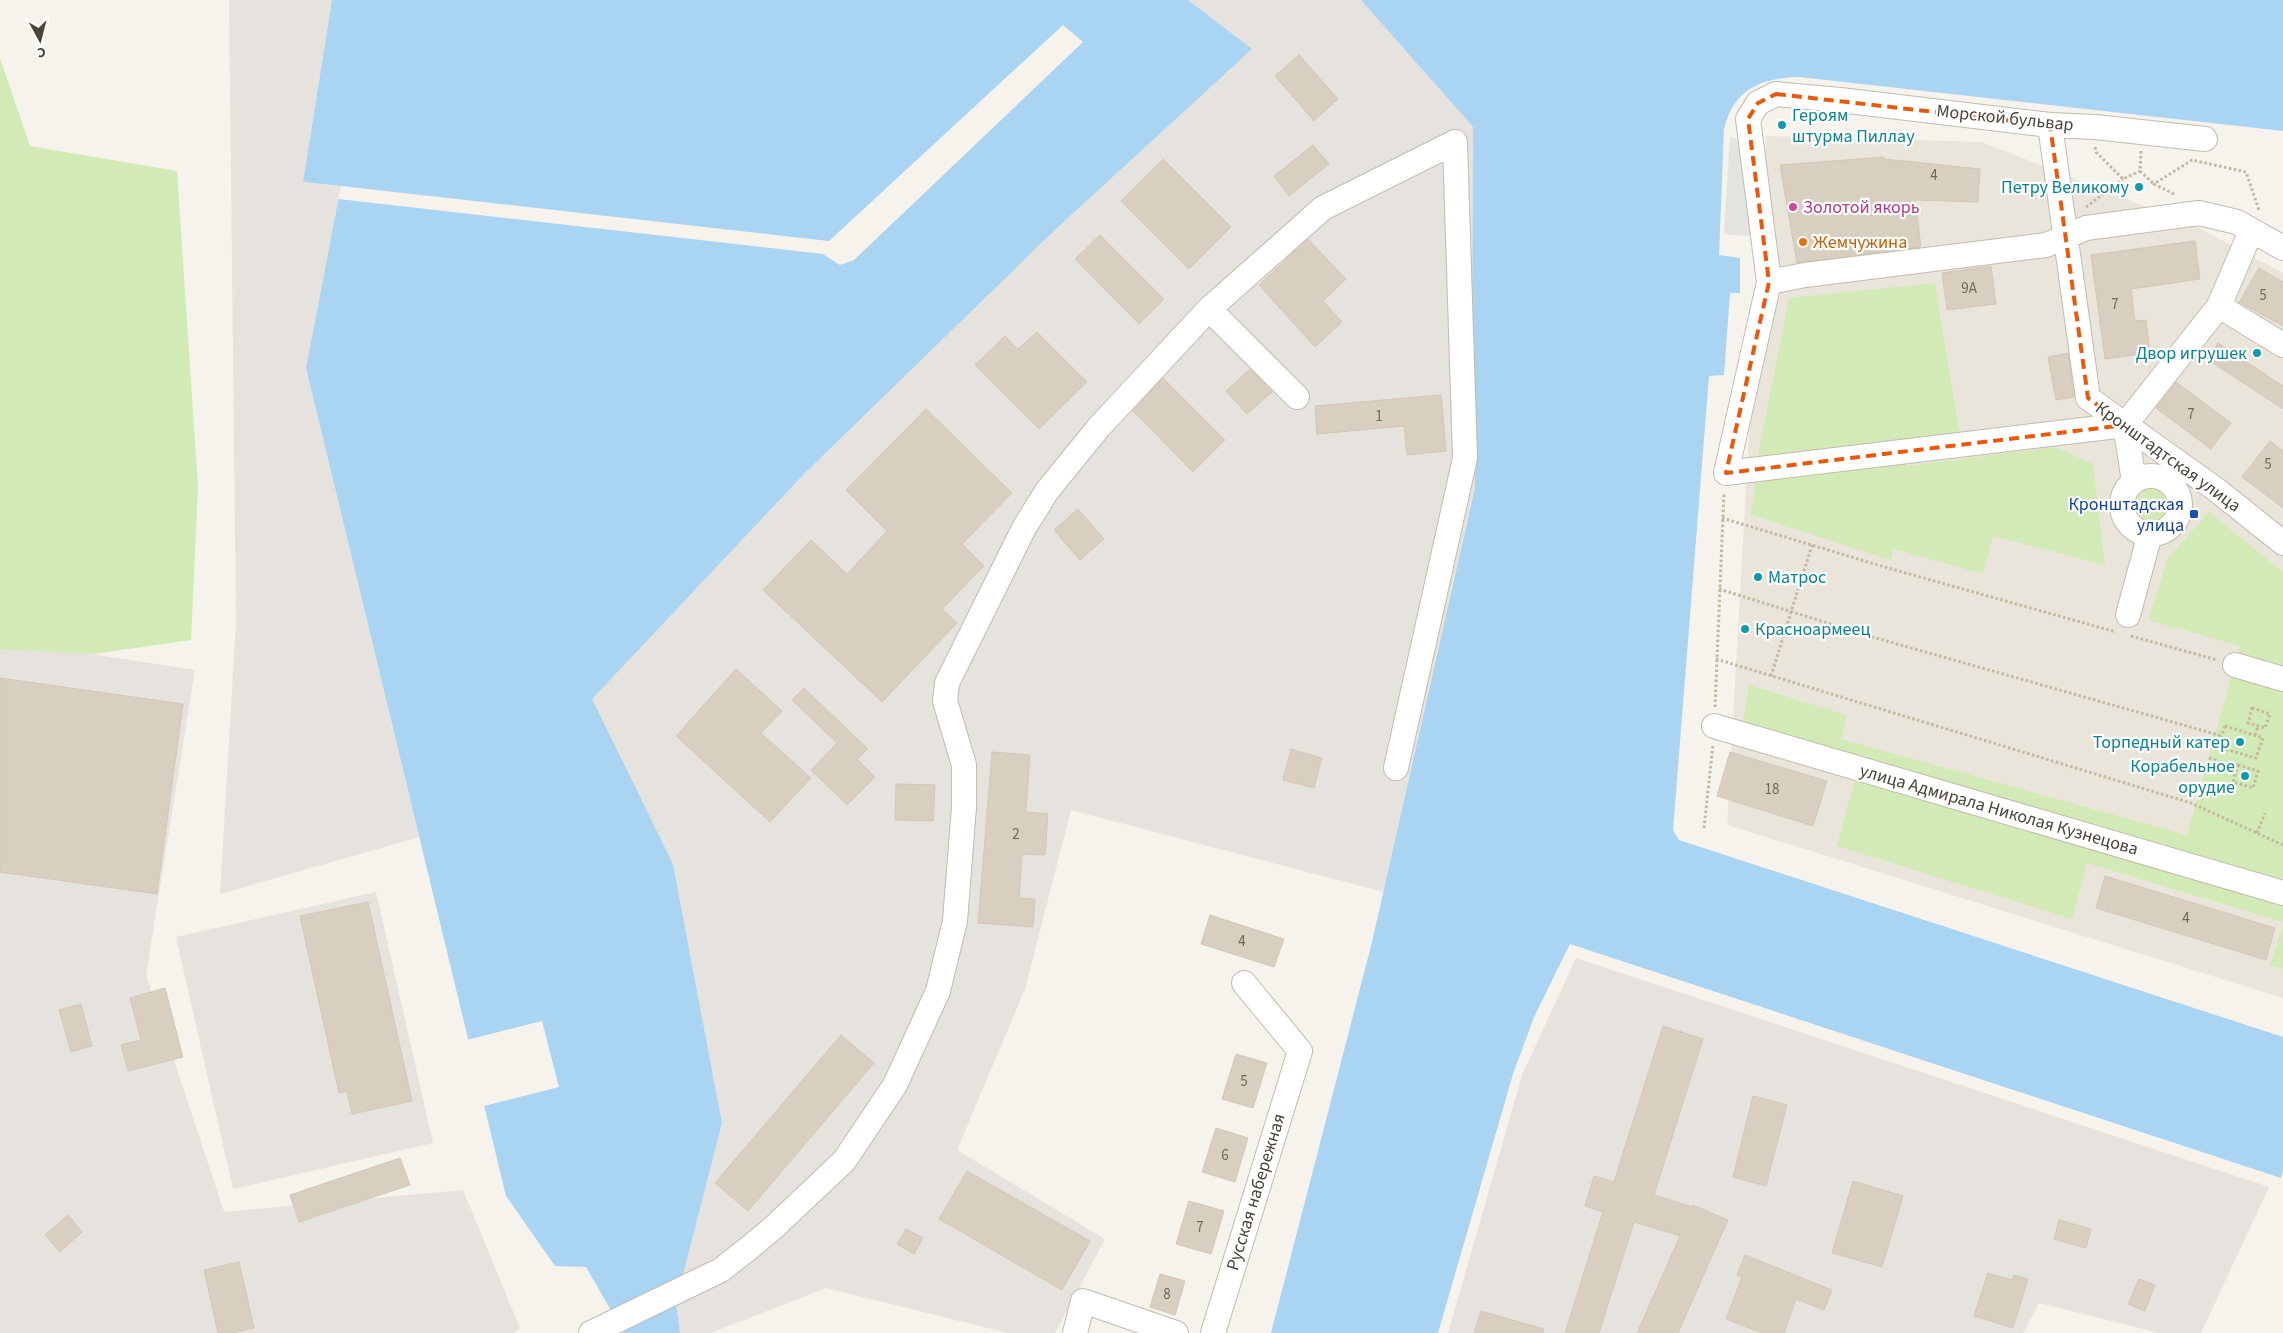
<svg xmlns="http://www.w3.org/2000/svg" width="2283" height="1333" font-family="'Source Sans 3',sans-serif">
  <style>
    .residential { fill: #eae5da }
    .industrial { fill: #e6e2dd }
    .green { fill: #d2eab5 }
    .parking { fill: #e5e3e0 }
    .water { fill: #a9d4f2 }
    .pier { fill: #f6f3ec }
    .building { fill: #d8cfc1; stroke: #d3c7b4 }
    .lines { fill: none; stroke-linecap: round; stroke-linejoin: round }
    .minor-casing { stroke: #c2bbae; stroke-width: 26 }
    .path { stroke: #c4b79f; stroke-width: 3; stroke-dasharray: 2.5 2.5; stroke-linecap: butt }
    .minor { stroke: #fff; stroke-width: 24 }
    .marked { fill: none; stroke: #e8590c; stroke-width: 4; stroke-dasharray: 10 6; stroke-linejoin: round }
    .culture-dot { fill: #0f9aa8; stroke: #fff; stroke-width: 2 }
    .hotel-dot { fill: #d1479c; stroke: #fff; stroke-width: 2 }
    .food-dot { fill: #e8710a; stroke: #fff; stroke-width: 2 }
    .transit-dot { fill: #1a4fb4; stroke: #fff; stroke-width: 2 }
    .labels { text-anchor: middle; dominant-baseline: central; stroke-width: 4.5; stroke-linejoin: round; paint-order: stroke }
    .number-label { font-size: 15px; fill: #6e675b }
    .culture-label { font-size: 18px; fill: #0d838f; stroke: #fff; text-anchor: end }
    .street-label { font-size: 18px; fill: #4b4439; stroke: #fff }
    .hotel-label { font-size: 18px; fill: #b23c85; stroke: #fff; text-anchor: start }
    .food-label { font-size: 18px; fill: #c56008; stroke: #fff; text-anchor: start }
    .transit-label { font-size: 18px; fill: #164399; stroke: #fff; text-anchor: end }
  </style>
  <rect width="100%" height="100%" fill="#f6f3ec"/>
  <path class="residential" d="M1766,136L1982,142L2197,227L2283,273V998L1727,825Z"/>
  <path class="industrial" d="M229,0H332L303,182L341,186L306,368L419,837L220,894L236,622Z
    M1188,0H1361L1473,127L1472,345L1475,488L1384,892L1071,810L1025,989L957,1150L1105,1239L1055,1333H1008L826,1288L711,1333H680L676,1302L722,1123L673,864L591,699L804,474L1057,228L1251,49Z
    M0,640L195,670L146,975L224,1212L463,1190L520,1328L514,1333H0Z
    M376,892L433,1143L233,1189L176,937Z
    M1576,958L2269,1187L2201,1333H2159L2039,1303L2023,1333H1448L1522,1075Z"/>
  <path class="green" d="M0,58L30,146L177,171L198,487L191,640L93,654L0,649Z
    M1935,283L1960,437L1904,441L1907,466L2055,447L2093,464L2105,565L1993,536L1983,574L1894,549L1891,560L1751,515L1759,450L1789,298Z
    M2135 505a16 16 0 1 1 32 0a16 16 0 1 1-32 0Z
    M2209,512L2283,572V922L2087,863L2072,919L1837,846L1860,761L1742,728L1749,685L1847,715L1841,739L2187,835L2240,646L2148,620L2168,558Z
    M2283,925V969L2270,965Z"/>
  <path class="parking" d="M1730,137L1748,142L1756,237L1724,234Z"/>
  <path class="water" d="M332,0H1188L1252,49L1057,228L804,474L592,699L673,864L722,1123L676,1302L680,1333H624L586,1267L555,1266L506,1196L306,368L341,186L303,182Z
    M1361,0H2283V131L1799,77C1761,78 1734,89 1724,129L1719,255L1740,258V293H1730L1724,375L1709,376L1673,830L1679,840L2283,1037V1171L2281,1178L1570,944L1534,1017L1513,1074L1438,1333H1271L1372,942L1475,488L1472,345L1473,127Z"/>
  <path class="pier" d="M1063,25L1083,42L854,260L840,265L823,254L338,199L341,186L829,241Z
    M542,1021L559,1087L484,1106L467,1040Z"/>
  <path class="building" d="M1299,55L1338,99L1314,121L1275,76Z
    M1313,145L1329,164L1289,196L1274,176Z
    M1884,157V159L1980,169L1978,202L1915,200L1921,247L1797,263L1780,165Z
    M1163,159L1231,227L1189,269L1121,201Z
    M1100,235L1164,299L1139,324L1075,259Z
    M1308,239L1346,279L1323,301L1342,322L1315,347L1259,285Z
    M2195,241L2200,279L2131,289L2135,321L2146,320L2150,353L2105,359L2091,255Z
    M1991,266L1996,304L1947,310L1942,273Z
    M2259,268L2283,282V326L2239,302Z
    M1037,332L1087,382L1039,429L975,365L1005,336L1018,349Z
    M2218,343L2283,386V409L2207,359Z
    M2068,353L2074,397L2056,400L2048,357Z
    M1250,369L1272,392L1247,414L1226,391Z
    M1163,378L1225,440L1193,472L1133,411Z
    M2176,382L2231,423L2211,449L2156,408Z
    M1441,395L1446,451L1407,455L1404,426L1317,434L1315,406Z
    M926,409L1012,493L962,544L984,566L942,609L957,623L882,702L763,590L811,540L847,574L887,531L846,490Z
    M2270,441L2283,451V508L2242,477Z
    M1078,509L1104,539L1080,560L1054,530Z
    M736,669L782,711L761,733L811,778L770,822L676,736Z
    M0,678L183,704L157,894L0,872Z
    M804,688L868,749L857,759L875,777L847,805L811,770L837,743L792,700Z
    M1291,749L1322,758L1314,788L1283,780Z
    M992,752L1030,755L1026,812L1048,814L1045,855L1022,854L1019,898L1035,899L1033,927L978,923Z
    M1730,752L1827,781L1813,826L1717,796Z
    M896,784L935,785L933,821L895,820Z
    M2105,876L2275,928L2266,960L2096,908Z
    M368,902L412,1101L352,1114L347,1091L339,1093L300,916Z
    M1210,915L1284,939L1274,967L1201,944Z
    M165,988L183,1057L128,1071L121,1045L141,1040L130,998Z
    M81,1004L92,1046L71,1052L59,1010Z
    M1663,1026L1703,1039L1654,1195L1692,1207L1693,1205L1728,1220L1678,1333H1637L1680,1236L1634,1222L1599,1333H1565L1603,1212L1585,1206L1594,1176L1614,1182Z
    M841,1035L874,1063L748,1211L715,1183Z
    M1236,1054L1267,1063L1253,1108L1222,1099Z
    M1753,1096L1787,1105L1766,1186L1733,1177Z
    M1216,1128L1248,1138L1235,1182L1202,1172Z
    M400,1158L410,1185L299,1222L290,1195Z
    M967,1171L1090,1241L1062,1290L939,1219Z
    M1853,1181L1903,1196L1882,1267L1832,1253Z
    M1189,1201L1224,1211L1211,1254L1176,1244Z
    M68,1215L82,1232L60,1252L45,1235Z
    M2059,1220L2091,1229L2086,1248L2054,1239Z
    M906,1229L923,1238L914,1254L897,1244Z
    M1745,1255L1832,1290L1824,1310L1796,1299L1784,1333H1762L1726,1319L1742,1277L1737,1275Z
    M239,1262L254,1328L233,1333H218L204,1270Z
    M1988,1273L2012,1280L2014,1275L2028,1279L2013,1328L1974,1316Z
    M1160,1274L1185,1281L1175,1315L1150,1307Z
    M2139,1279L2155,1285L2145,1311L2128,1304Z
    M1481,1311L1544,1329L1543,1333H1474Z"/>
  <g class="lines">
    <g class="minor-casing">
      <path id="minor" d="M2050,125L2088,398L2218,491L2283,543
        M2251,231L2219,306L2283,345
        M1769,282L1805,275L2046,245L2086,228L2199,213L2237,222L2283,248
        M1209,309L1323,208L1455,142L1465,458L1396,768
        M2125,425L1726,473L1769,282L1748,119L1758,103L1776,94L1840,100L2050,125L2095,127L2205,139
        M2122 505a29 29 0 1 1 58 0a29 29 0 1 1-58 0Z
        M2134,481L2125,425L2219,306
        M2128,615L2150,534
        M2235,665L2283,679
        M1714,726L2283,893
        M591,1333L721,1270L749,1248L773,1228L844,1161L895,1085L938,991L955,921L964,807V765L945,701L947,683L1024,528L1047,491L1099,427L1209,309L1297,397
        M1075,1333L1083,1301L1176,1333
        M1213,1333L1300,1051L1244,983"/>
    </g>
    <path class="path" d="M2095,147L2096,152L2123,179L2140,171
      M2141,151L2140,171L2154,184
      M2174,194L2154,184L2192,160L2246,172L2259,210
      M2086,207L2123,179
      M1722,518L1888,568L2116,632
      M1719,589L1869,636L2222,736
      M2131,636L2217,660
      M1716,659L2191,803L2283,845
      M1771,676L1812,545
      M1715,707L1724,493
      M2252,708L2270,714L2265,728L2248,723Z
      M2225,726L2263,738L2256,758L2218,747Z
      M2255,735L2258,726
      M2209,758L2237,768
      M2238,765L2258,771L2253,788L2233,782Z
      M1704,828L1713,745
      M2257,833L2265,813"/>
    <use href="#minor" class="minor"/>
  </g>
  <path class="marked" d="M1776,94L2050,125L2088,398L2125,425L1726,473L1769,282L1748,119L1758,103Z"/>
  <g class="culture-dot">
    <circle cx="1782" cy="125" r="5"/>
    <circle cx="2139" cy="187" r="5"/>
    <circle cx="2257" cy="353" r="5"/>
    <circle cx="1758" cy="577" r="5"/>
    <circle cx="1745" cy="629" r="5"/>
    <circle cx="2240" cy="742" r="5"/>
    <circle cx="2245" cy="776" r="5"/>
  </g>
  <circle class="hotel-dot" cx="1793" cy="207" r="5"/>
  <circle class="food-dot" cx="1803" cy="242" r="5"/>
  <rect class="transit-dot" x="2189" y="509" width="10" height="10" rx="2.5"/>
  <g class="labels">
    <g class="number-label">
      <text x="1934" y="175">4</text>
      <text x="1969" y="288">9А</text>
      <text x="2263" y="295">5</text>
      <text x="2115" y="304">7</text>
      <text x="2191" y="414">7</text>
      <text x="1379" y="416">1</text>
      <text x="2268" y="464">5</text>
      <text x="1772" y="789">18</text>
      <text x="1016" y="834">2</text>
      <text x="2186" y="918">4</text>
      <text x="1242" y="941">4</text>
      <text x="1244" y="1081">5</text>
      <text x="1225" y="1155">6</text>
      <text x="1200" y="1227">7</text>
      <text x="1167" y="1294">8</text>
    </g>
    <g class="culture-label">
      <text x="1792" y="115" text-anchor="start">Героям<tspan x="1792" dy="21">штурма Пиллау</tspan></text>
      <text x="2129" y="187">Петру Великому</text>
      <text x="2247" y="353">Двор игрушек</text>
      <text x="1768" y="577" text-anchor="start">Матрос</text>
      <text x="1755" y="629" text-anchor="start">Красноармеец</text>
      <text x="2230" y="742">Торпедный катер</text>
      <text x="2235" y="766">Корабельное<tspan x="2235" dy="21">орудие</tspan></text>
    </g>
    <g class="street-label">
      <text transform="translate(2005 118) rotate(6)">Морской бульвар</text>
      <text transform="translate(2168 457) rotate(36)">Кронштадтская улица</text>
      <text transform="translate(1999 810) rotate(16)">улица Адмирала Николая Кузнецова</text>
      <text transform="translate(1256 1192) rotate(-73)">Русская набережная</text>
    </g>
    <g class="hotel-label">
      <text x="1803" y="207">Золотой якорь</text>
    </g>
    <g class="food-label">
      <text x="1813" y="242">Жемчужина</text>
    </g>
    <g class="transit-label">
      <text x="2184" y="504">Кронштадская<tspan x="2184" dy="21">улица</tspan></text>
    </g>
  </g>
  <g transform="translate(40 40) rotate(173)" stroke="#ffffff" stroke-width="4" paint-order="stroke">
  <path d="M0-4L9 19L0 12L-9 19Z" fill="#4b4439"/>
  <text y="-8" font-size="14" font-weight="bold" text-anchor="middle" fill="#4b4439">С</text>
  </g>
</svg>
